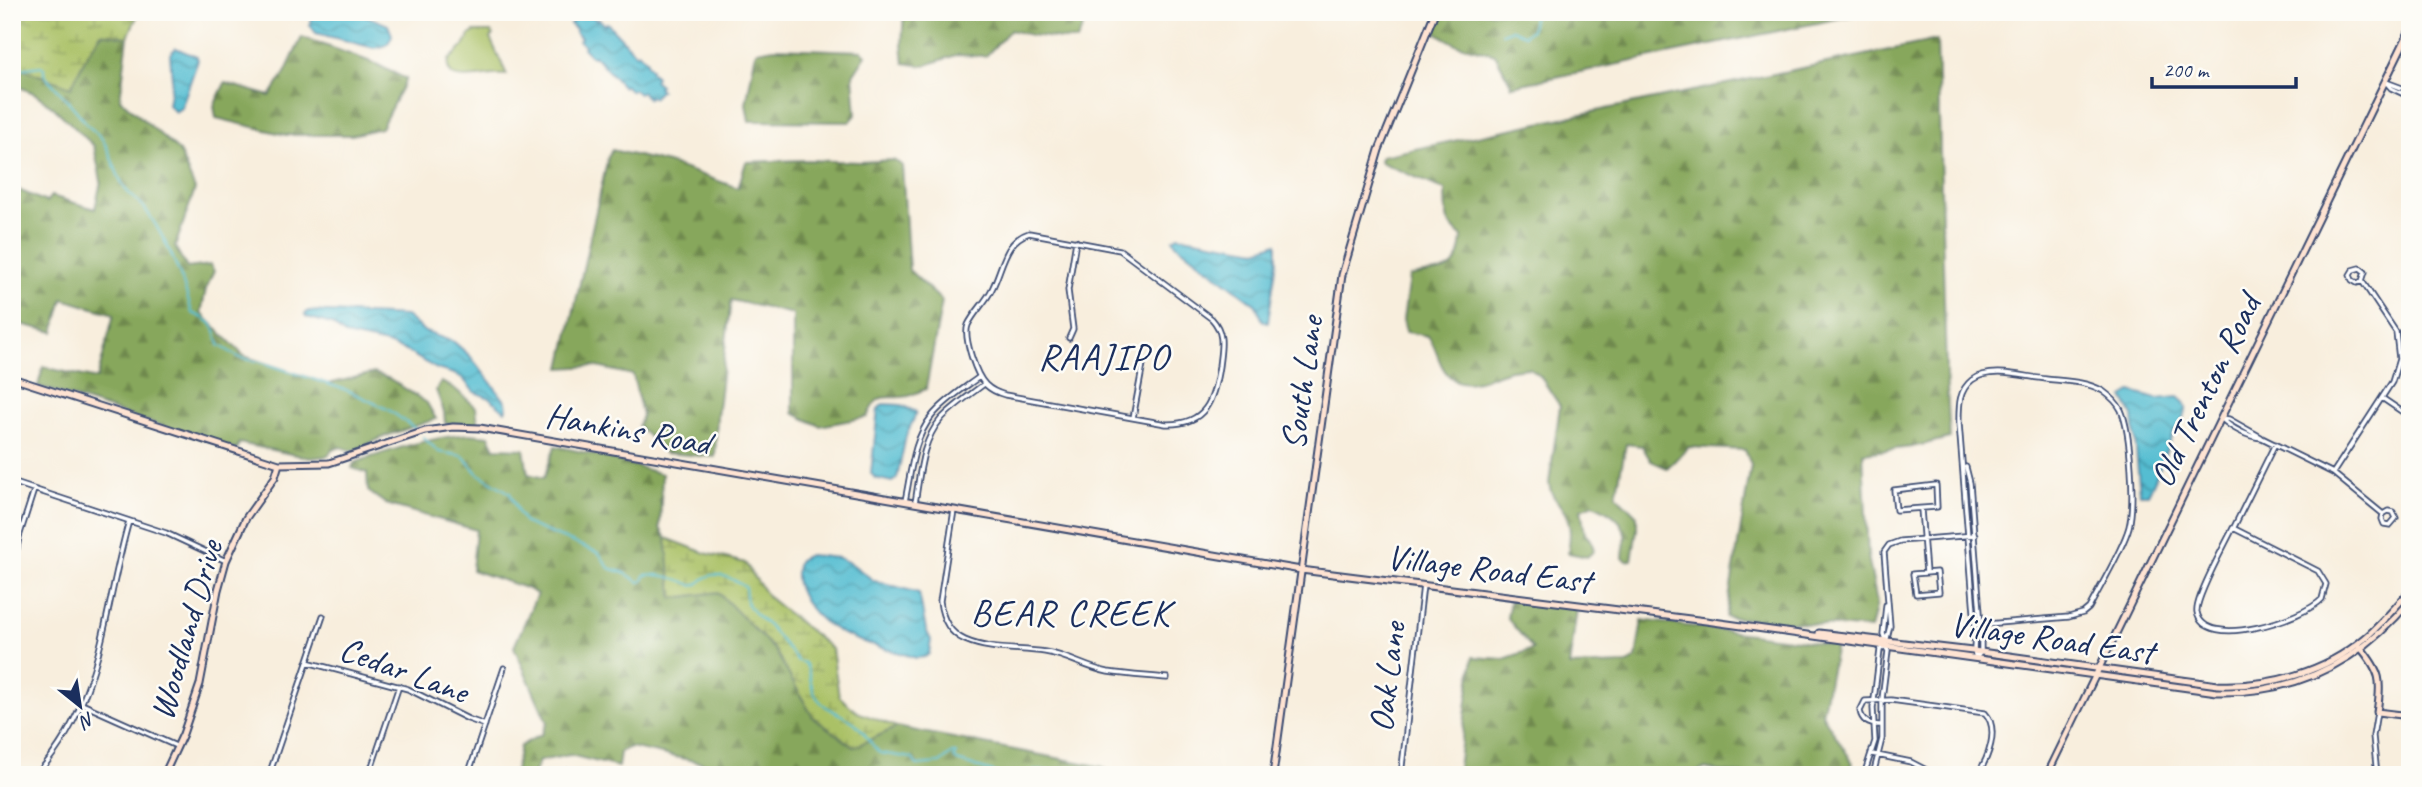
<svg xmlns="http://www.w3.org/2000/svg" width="2422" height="787" font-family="Caveat,sans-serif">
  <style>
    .green { fill: #aac166; stroke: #627862; stroke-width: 2 }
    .forest { fill: url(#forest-firs); stroke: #516b5c; stroke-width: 2 }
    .wetland { fill: url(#wetland-marsh); stroke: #627862; stroke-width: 2 }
    .water { fill: url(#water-waves); stroke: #387698; stroke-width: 2 }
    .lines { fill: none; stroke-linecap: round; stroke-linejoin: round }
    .stream { stroke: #54bdd1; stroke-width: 2 }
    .street-casing { stroke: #3c4c71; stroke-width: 7 }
    .secondary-casing { stroke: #3c4c71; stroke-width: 9 }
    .street { stroke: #fff; stroke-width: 3.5 }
    .secondary { stroke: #fee3d2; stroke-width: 5 }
    .labels { text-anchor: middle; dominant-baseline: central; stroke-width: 5; stroke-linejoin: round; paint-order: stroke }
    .street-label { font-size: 35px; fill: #1b2f5e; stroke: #fdfcf7 }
    .neighbourhood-label { font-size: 37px; letter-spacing: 2px; fill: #1b2f5e; stroke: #fdfcf7 }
  </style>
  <defs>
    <pattern id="forest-firs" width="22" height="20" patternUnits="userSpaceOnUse" patternTransform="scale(1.75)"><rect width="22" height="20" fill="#87a75b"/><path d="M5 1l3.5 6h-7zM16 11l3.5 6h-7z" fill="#6e884e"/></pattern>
    <pattern id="wetland-marsh" width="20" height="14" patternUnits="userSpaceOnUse" patternTransform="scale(1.75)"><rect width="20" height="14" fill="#aac166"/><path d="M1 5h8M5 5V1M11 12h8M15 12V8" fill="none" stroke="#8a9d57"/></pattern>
    <pattern id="water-waves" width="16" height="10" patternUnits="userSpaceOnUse" patternTransform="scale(1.75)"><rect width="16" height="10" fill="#54bdd1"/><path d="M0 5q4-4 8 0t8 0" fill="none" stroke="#459aad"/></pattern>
  </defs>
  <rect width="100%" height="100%" fill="#fdfcf7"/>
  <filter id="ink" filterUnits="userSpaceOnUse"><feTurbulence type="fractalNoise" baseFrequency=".0143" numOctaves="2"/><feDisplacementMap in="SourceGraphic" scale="14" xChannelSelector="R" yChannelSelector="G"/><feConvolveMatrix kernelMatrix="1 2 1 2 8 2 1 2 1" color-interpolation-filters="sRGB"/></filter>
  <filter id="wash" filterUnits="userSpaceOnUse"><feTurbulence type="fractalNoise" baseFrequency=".00686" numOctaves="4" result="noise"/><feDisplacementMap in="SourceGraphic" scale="28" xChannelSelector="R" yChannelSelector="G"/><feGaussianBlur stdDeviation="1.57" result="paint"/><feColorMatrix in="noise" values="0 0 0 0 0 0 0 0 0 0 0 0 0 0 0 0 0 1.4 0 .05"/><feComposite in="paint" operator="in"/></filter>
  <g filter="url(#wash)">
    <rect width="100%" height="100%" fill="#f8eedd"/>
    <path class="green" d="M492,32L493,36L490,38L507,75C490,73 464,82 452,75L448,68L449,60L464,46L470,35L474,32Z"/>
    <path class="forest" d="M904,12H1089L1077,41L1031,35L1010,30L986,56L956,55L923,66L904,63L902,44Z
      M1441,12H1870L1512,86L1495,54L1456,44L1433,31Z
      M102,33L128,37L120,99L179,151L195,189L175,247L187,268L210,265L214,271L206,289L201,313L244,356L328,384L374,373L390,379L427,403L436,419L386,436L353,451L341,447L332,450L328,456L310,458L239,443L237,450L38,386L43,367L97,379L114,314L63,299L54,332L12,322V187L46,202L51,196L95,209L101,181L94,146L53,107L34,93L12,84V65L71,87L87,55Z
      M302,37L374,63L406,79L381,128L352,135H286L216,118L214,106L225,83L270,96L285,73Z
      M1937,40L1946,372L1950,438L1912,447L1863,453L1868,556L1877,603L1871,629L1726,617L1751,465L1745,450L1689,447L1667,468L1651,461L1642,446L1626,444L1616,495L1637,516V530L1632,560L1626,561L1623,558C1623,551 1626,541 1625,534C1623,519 1605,509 1593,504L1581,509L1585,534L1592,542L1594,551L1587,557L1568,553C1570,539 1572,526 1565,513C1558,500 1551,498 1549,483L1560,406L1540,376L1529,368C1522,369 1514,369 1507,371C1488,376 1461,395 1445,371C1437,360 1437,348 1428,336L1406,332L1403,320L1409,277C1439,268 1459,280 1462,237C1443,221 1446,213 1445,190L1380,162L1381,156Z
      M774,48L862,51L866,55L853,75L856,115L850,122L749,121L746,104L756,51Z
      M612,150L668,163L738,188L746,162L806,160L861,162L893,160L902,165L909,270L942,301L926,389C920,391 914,394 909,396C884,401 880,388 867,417L820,426L793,413V314L731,300L717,417L715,457L665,453L638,426L642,415L633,375L593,366L561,368L608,157Z
      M441,382L454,388L476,407L478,424L445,423L444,412L436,390Z
      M469,434L489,436L495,448L524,449L528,474L544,478L555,446L601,456L662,474L660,528L666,538L673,598L718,592L775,650L813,717L854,747L897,727L1103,767L1111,775H1071L1063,769L1054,775H716L703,763L630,747L620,752L618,767L570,755L539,761L533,775H514L520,746L542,734L547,722L514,647L537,594L526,588L472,570L476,530L386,504L368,491L367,473L352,468L354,463C394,449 427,438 469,434Z
      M1510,600L1577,609L1569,666L1627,664L1636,658L1642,620L1836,645L1822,714L1853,763L1847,775H1745L1704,769L1691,775H1457L1473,657L1504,659L1533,649L1507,618Z"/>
    <path class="wetland" d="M12,12H139L128,37L101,33L87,55L71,87L12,65Z
      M666,538L705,553L745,563L768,597L832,649L839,696L857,712L897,727L854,747L813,717L775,650L718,592L673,598Z"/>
    <path class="water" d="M313,12H357L388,25L392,35C389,45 384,47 374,48L316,33L310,25Z
      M577,12H583L588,17L591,15L597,21L599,19L605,25L607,23L636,54L638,52L647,61L646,63L651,69L650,71L656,77L654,80L660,85L658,87L661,90L653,98L650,96L648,98L642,92L639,94L633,89L631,91L625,85L623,87L594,55L592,57L583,48L584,46L579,41L581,38L575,32L576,30L570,24L572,22L570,19Z
      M176,48L197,57L198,60L181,108L175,112L168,105L172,79L170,54Z
      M1178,236L1257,250L1277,243V260L1268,322L1263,321L1256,305L1177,245L1173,239Z
      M308,311L406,316L425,332L454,342L470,356L506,402L507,409L505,411L490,398L474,392L465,381L454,374L437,369L404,350L387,344L345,335L331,324L307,317L305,315Z
      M2131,392L2157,399L2178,397C2183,402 2187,403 2186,411C2185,421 2176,427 2172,436C2164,455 2158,475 2148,494H2140L2133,416L2123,397Z
      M883,404L901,405L916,412V414L906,436L897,478L892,482L875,478L871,473L878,409Z
      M809,555L839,558L852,564L873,580L919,593L926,630L931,640L929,654L925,657L916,658C892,650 866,645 843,634C818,622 786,590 799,560Z"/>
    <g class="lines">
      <path class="stream" d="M1502,33L1512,29L1524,35L1531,30L1534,12
        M12,70L41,66L44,68V74C58,91 73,105 86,123C91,130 100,134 104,142C112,156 115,172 124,187C129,196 140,201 146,210C167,240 183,278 192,313C212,321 214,323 219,345L240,358L261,362L349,391L389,410L417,430
        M423,437L439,452L463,456L477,473L510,493L518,512L525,523L599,553L609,568L625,573L639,582L643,581L645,575C657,573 682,579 693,586C700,584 701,580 707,577C719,570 735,580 745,587L747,604L754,613L769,626L798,661L805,663C812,675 809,688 818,699C827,711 843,714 855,723C865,732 870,744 880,753L912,758L917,765L940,763L952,753H956L954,758L957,761L1002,775
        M1026,775L1033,771L1075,772L1079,775"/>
    </g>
  </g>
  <g filter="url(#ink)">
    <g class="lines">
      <g class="street-casing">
        <path id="street" d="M2385,81L2391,88L2410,97
          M2386,82L2410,91
          M1029,233L1120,250L1212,319C1225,333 1221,348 1219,366C1214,400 1206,425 1166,424L1005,395C998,393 991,390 986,385C976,376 963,337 968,325C974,312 986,302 992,289C1003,268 1004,241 1029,233Z
          M1069,338L1073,329L1068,290L1076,241
          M2382,398L2410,417
          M1133,418L1143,364
          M2221,418C2231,428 2248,437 2262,438L2333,473L2383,514L2382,519L2384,524L2390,525L2396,518L2393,512L2388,511L2383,514
          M2221,418L2229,419L2261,437
          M1966,467L1970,483L1981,625V652L1976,658
          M2333,473L2392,382L2399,359L2396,332L2362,281L2365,272L2360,268L2353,270L2350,275L2352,280L2357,283L2362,281
          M12,482L166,533L226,561
          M1936,485L1937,507L1896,510L1894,490Z
          M905,501C911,473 913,439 932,416C944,401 963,389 979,377
          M915,503C920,475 921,442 941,419C953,406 970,395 984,384
          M1921,509L1926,573
          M954,510L940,601C942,617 949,633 965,640C990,651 1019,648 1045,652C1067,655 1086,668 1108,672C1127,675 1147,676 1167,678
          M2234,527L2275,444
          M2233,528L2318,571L2326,584L2322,599C2305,618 2204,652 2197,612C2195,598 2226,543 2233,528Z
          M1937,572L1939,592L1916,594L1913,574Z
          M12,576L19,537L34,490
          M1975,625L2069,617L2083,613L2089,608C2100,587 2123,549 2129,527C2135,503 2131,433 2121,410C2117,402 2110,396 2103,391C2086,381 2064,381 2046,379C2025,377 1991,366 1972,380C1958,391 1959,407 1959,423L1975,625L1974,651L1976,658
          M1885,639L1883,634L1886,605
          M307,662L408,689L468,719L485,725
          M82,704L176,746
          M2377,712L2373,736L2377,775
          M1880,725C1870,725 1862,722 1860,711L1865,701L1891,700L1985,713C2000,729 1988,759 1977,775
          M1872,754L1911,762L1936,775
          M36,775C103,703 103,611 129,521
          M269,775L323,616
          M369,775L399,686
          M468,775L504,668
          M567,775L569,770L600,775
          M1401,775L1423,585
          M1864,775L1875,741L1873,708L1880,650L1885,646
          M1873,775L1882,739V699L1888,651L1885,646L1890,626L1884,552L1889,545L1900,541L1975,535"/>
      </g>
      <g class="secondary-casing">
        <path id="secondary" d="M12,378L279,464L329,463L425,431L453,427L480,428L1301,570L1706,621L2217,692C2297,694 2360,662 2410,601
          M1819,633L1981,652L2218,685C2270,687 2325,672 2365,638C2382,624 2395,607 2410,591
          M2360,647C2381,672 2382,680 2377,712L2410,716
          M164,775L183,734L200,684L218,590L226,561L246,518L275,477L279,464
          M1273,775L1342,275L1379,150L1435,12
          M2047,775L2410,30"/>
      </g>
      <use href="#street" class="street"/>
      <use href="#secondary" class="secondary"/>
    </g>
  </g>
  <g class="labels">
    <g class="street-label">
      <text transform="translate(1302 383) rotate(-82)">South Lane</text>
      <text transform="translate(2205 391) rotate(-64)">Old Trenton Road</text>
      <text transform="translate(628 429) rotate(10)">Hankins Road</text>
      <text transform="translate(1489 569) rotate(7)">Village Road East</text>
      <text transform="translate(186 630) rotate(-74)">Woodland Drive</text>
      <text transform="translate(2052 638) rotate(8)">Village Road East</text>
      <text transform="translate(404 670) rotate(20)">Cedar Lane</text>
      <text transform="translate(1387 677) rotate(-83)">Oak Lane</text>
    </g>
    <g class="neighbourhood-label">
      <text x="1104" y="356">RAAJIPO</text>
      <text x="1071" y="612">BEAR CREEK</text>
    </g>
  </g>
  <rect width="2422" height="787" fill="none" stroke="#fdfcf7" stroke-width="42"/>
  <g transform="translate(80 706) rotate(150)" stroke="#fdfcf7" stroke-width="5" paint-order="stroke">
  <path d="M0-5L12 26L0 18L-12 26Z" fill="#1b2f5e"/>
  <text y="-10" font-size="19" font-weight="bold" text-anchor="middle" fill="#1b2f5e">N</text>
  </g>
  <path d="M2152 77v10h144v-10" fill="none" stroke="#1b2f5e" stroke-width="3.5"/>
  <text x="2163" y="77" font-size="21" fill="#1b2f5e" stroke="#fdfcf7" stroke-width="5" paint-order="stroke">200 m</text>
</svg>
